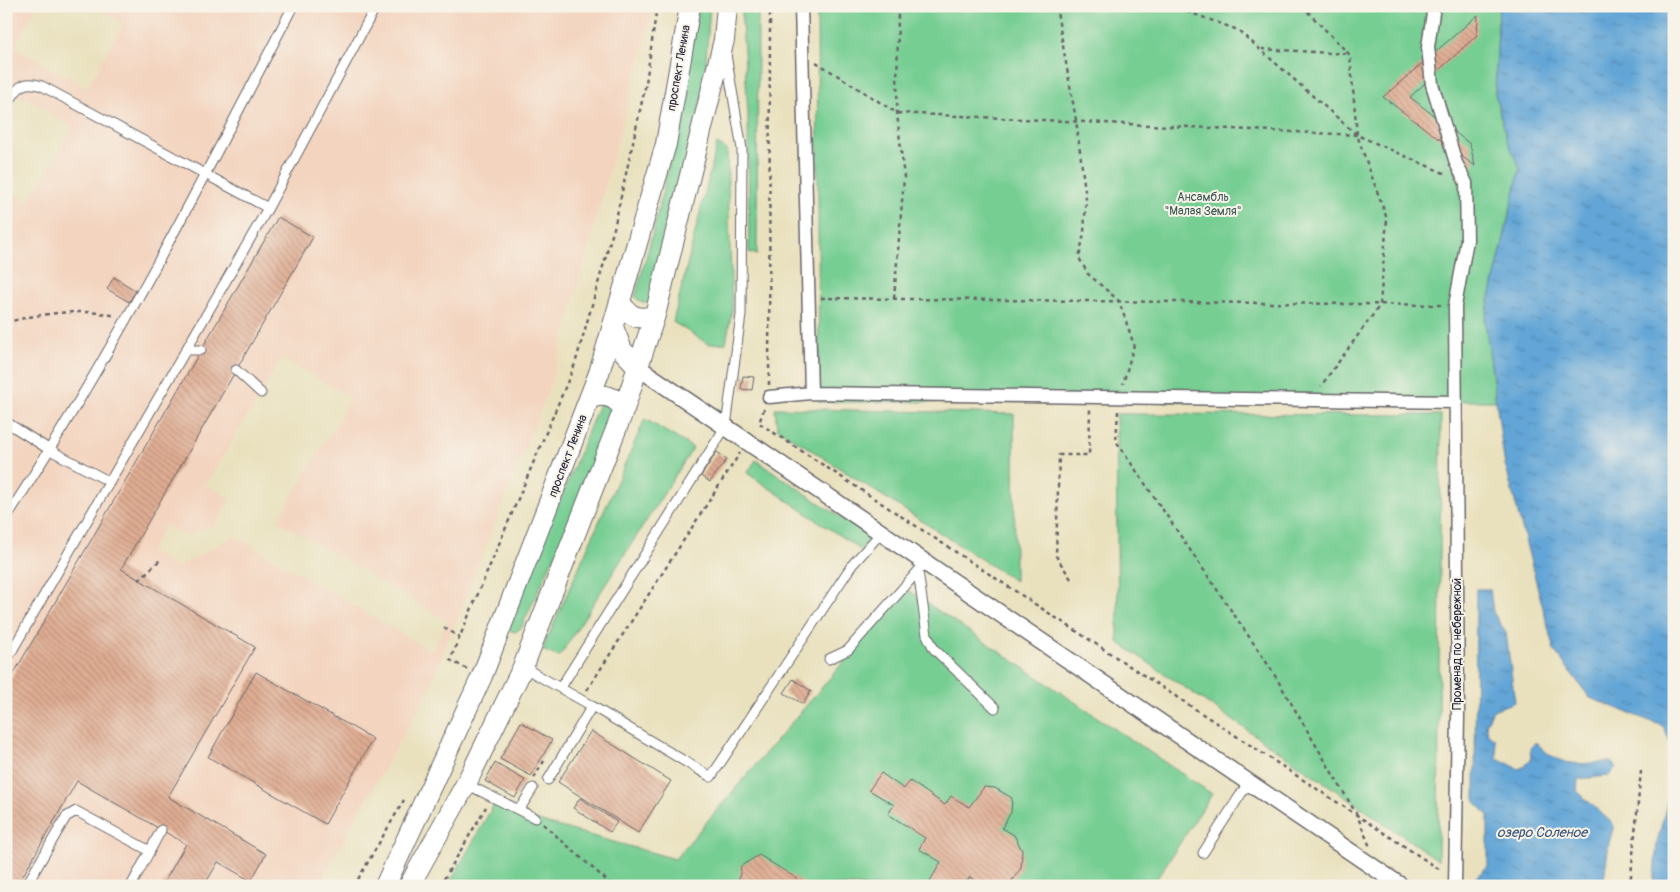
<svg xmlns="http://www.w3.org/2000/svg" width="1680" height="892" font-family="Pangolin,sans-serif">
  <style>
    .built { fill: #f3d4bf; fill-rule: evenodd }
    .green { fill: #76ce93; stroke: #4c7867 }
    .water { fill: url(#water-ripples); stroke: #426488 }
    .building { fill: url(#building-back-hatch) }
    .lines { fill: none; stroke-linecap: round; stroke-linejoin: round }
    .service-casing { stroke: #686569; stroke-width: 11 }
    .pedestrian-casing { stroke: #686569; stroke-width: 15 }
    .minor-casing { stroke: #686569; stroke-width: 19 }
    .tertiary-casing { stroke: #686569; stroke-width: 22 }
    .path { stroke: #686569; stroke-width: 2.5; stroke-dasharray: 4 4; stroke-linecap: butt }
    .service { stroke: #fff; stroke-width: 9 }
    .pedestrian { stroke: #fff; stroke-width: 12 }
    .minor { stroke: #fff; stroke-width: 16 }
    .tertiary { stroke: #fff; stroke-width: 20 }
    .labels { text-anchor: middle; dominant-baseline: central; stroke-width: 4; stroke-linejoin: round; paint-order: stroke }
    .street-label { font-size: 12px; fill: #22223b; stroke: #f7f3e8 }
    .park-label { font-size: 12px; fill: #3b5655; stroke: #f7f3e8 }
    .water-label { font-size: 14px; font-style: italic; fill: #3c5679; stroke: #f7f3e8 }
  </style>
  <defs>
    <pattern id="water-ripples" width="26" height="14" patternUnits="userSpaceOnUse" patternTransform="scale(1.25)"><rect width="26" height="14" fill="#62a5d6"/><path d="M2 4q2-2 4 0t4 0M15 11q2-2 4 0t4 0" fill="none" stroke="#5086af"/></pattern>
    <pattern id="building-back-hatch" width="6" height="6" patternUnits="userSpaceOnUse" patternTransform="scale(1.25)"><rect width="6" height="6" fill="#e0ad93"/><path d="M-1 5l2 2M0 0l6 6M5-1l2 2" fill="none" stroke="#b58c79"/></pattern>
  </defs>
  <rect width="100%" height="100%" fill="#f7f3e8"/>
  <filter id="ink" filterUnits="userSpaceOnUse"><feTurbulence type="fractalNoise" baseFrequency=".02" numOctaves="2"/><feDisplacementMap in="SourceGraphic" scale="10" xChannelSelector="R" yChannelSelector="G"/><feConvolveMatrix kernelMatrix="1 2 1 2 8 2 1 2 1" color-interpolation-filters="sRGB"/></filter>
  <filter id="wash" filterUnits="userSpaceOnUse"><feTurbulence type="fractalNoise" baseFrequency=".0096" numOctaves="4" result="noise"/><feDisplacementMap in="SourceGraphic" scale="20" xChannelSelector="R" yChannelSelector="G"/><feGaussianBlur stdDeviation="1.12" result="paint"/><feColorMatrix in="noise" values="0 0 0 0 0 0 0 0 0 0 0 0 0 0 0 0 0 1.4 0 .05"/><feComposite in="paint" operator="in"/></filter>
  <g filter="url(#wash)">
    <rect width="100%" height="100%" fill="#e9e1be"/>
    <path class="built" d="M6,6H37L14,47L87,88L123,24L93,6H654L552,380L426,695L317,886H204L218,862L251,881L266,854L168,797L121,569L312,237L278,217L6,687V190L28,202L73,128L29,99L6,93ZM282,357L351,398L278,521L448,621L431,651L235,536L178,567L150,551L166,524L185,536L215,525L230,499L206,485Z
      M77,781L186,844L162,886H17Z"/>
    <path class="green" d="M698,6H710L704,87L652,303H642L635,297C663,201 683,105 698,6Z
      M741,6H758L757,255L749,252L748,113Z
      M817,6H1499L1495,94L1507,140L1520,168L1485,320L1496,401L819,402Z
      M717,144L727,150L732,310L726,343L708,344L673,322Z
      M599,404L617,407L580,501L521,628L515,632L505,629L503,621L563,494Z
      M775,408L1014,414L1015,581L777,428Z
      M1116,414L1441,415L1438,860L1118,642Z
      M645,419L693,448L559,657L542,650Z
      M756,460L870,537L861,550L747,473Z
      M906,589L1212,794L1152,886H448L496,801L520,816L675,859Z"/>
    <path class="water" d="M1499,6H1674V750L1663,726L1590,698L1554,650L1504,460L1485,320L1520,168L1507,140L1495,94Z
      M1476,589H1490L1493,612L1506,633L1515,702L1493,710L1486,724L1488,734L1495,739L1497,758L1519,769L1531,760L1530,748L1536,742C1561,770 1577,763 1611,762L1616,767L1609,776L1578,779L1577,791L1614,825L1609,843L1603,886H1471L1469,884L1488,866V815L1475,802Z
      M1674,774V886H1653L1657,843Z"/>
    <g id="blocks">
      <path class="building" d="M1478,15L1477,35L1410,97L1470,144L1475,166L1383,97Z
        M278,217L313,237L121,569L255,647L168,797L266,854L251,881L218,862L204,886H162L186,844L77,781L17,886H6V687Z
        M114,277L136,291L129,302L107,289Z
        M743,376L754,377L752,390L741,389Z
        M717,452L727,459L710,482L701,476Z
        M256,672L373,739L325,824L208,757Z
        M793,679L811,691L803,704L784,693Z
        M521,722L552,740L531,776L500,759Z
        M591,731L671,781L638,833L558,782Z
        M495,763L525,780L515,798L485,781Z
        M881,773L904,789L910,781L945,805L951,796L969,807L984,787L995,788L1012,798L1011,812L1002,828L1014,835L1022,850L1021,868L1008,886H983L970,877L963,886H933L930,881L941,862L919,849L925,838L888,814L894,805L869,790Z
        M580,798L617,822L610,832L573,808Z
        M759,855L809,886H738L741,866Z"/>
    </g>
  </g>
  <g filter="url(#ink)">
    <use href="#blocks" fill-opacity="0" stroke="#686569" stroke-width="1"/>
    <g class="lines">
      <g class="service-casing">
        <path id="service" d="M6,106C18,89 20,79 42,86L268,208
          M186,350H201
          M236,370L261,393
          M6,422L50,450L110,482
          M6,518C113,354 203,180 293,6
          M918,571L927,635L934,649L995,708
          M829,659L848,650L920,569
          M6,661L268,208L376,6
          M523,667L592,706
          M561,687L726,426L741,315L742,149L726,55
          M548,780L592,706L711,777L852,565L881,533
          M466,784L535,818
          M519,810L533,788
          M1203,853L1248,783
          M26,886L66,817L76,811L150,851
          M131,886L161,830"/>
      </g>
      <g class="pedestrian-casing">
        <path id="pedestrian" d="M801,6L811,393
          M1434,6L1428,47L1432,84L1456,163L1466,183L1467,240L1455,306L1458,716L1455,886
          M769,397L811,393L1456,402"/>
      </g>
      <g class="minor-casing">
        <path id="minor" d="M639,368L1401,886"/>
      </g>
      <g class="tertiary-casing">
        <path id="tertiary" d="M620,302C629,317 639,321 655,315
          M613,327L622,350L639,368
          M590,398C605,393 614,396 624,409
          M385,886L482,676L599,373L666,144L690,6
          M409,886L466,784L523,667L624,409L655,315L724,40L727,6"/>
      </g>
      <path class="path" d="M1056,6L1076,120L1086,199L1084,233L1079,258L1088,274L1119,301L1134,345L1123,384
        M1172,6L1238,30L1357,135L1446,174
        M1302,6L1350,55L1357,135L1387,219L1380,305L1321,386
        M1262,49L1349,54
        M816,62L897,113L1357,135
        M821,298L1443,305
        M894,298L904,178L897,113L898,6
        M6,323C36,313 86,308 116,316
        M769,385L770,6
        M764,409L759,423L1442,871
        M1118,411L1116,441L1271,669L1357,815L1370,847
        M1071,579L1056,556L1059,455H1089L1090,409
        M139,580L162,558
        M444,628L460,637
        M467,669L450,660L575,364L614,228L646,83L657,6
        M587,690L740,453
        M534,778L544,761
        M543,824L613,886
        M354,886L404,800
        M440,886L486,807
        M1630,886L1641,771"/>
      <use href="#service" class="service"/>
      <use href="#pedestrian" class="pedestrian"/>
      <use href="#minor" class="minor"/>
      <use href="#tertiary" class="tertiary"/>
    </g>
  </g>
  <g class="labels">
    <g class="street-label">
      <text transform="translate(679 68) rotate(-80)">проспект Ленина</text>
      <text transform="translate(568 456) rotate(-69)">проспект Ленина</text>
      <text transform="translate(1457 644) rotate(-90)">Променад по небережной</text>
    </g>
    <g class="park-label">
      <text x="1203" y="197">Ансамбль<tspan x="1203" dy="14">"Малая Земля"</tspan></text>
    </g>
    <g class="water-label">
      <text x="1542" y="832">озеро Соленое</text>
    </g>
  </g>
  <rect width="1680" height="892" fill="none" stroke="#f7f3e8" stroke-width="25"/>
</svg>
